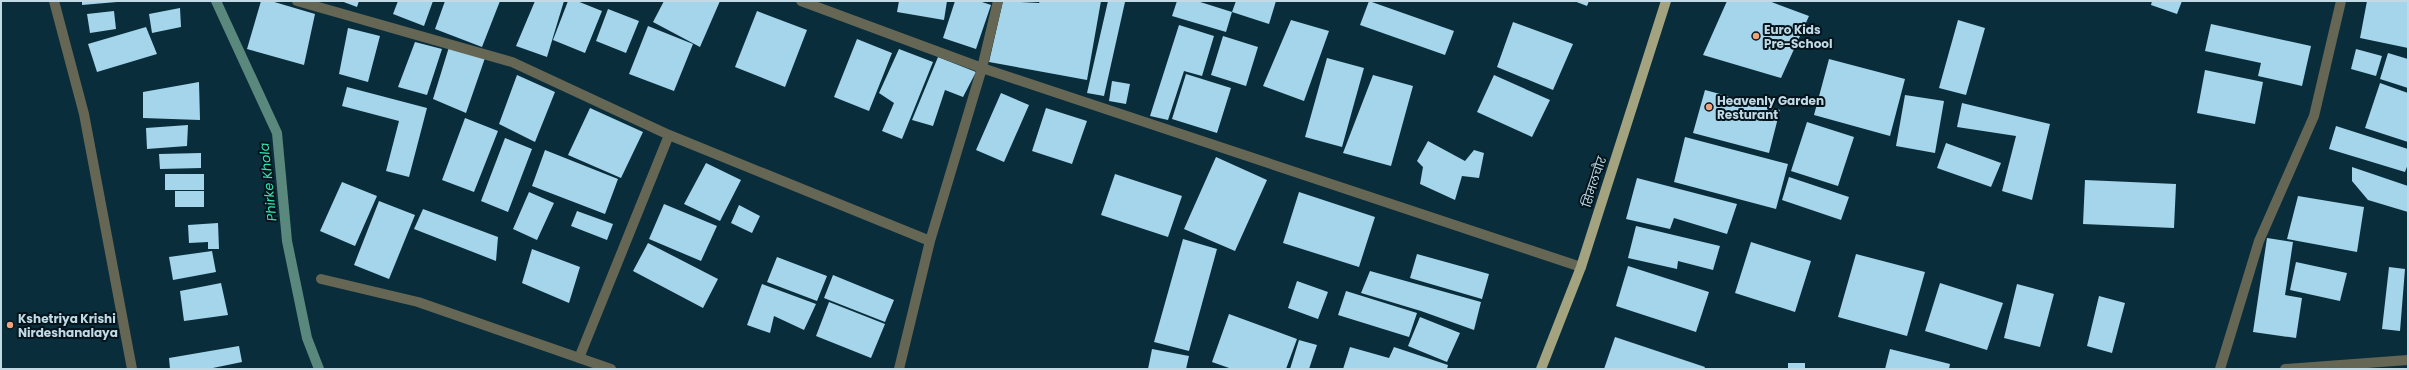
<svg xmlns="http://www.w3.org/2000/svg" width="2409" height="370" font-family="Poppins,'Noto Sans Devanagari',sans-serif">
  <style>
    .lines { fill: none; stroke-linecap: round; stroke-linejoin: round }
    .stream { stroke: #5a887d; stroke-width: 10 }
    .building { fill: #a4d5ea }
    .minor { stroke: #665; stroke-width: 10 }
    .major { stroke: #a4a380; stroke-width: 10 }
    .poi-dot { fill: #f0a27a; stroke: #03141c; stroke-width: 1.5 }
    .labels { text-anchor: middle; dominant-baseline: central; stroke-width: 4; stroke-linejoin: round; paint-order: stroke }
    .poi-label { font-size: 12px; font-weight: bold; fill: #c2dae5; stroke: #03141c; text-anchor: start }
    .street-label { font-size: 12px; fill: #c2dae5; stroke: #03141c }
    .water-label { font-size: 13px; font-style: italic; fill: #30e6b0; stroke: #03141c }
  </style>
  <rect width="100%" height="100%" fill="#092d3b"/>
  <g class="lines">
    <path class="stream" d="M216,1L277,133L287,241L307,338L319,369"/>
  </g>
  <path class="building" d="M82,1H117V2L82,5Z
    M261,1H271L315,14L304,65L247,49Z
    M341,1H359L357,7Z
    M398,1H433L424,26L393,14Z
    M445,1H500L482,47L435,29Z
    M535,1H564L547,57L516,46Z
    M568,1H577L602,11L585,53L553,40Z
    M664,1H720L700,47L653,22Z
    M899,1H947L944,20L897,12Z
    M955,1H979L991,5L976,49L943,38Z
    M1003,1L1039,3L1040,1H1101L1087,80L989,62Z
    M1108,1L1125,2L1104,96L1087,93Z
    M1177,1H1197L1232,12L1226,32L1172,16Z
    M1236,1H1276L1269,24L1232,12Z
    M1369,1L1454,31L1445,55L1360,25Z
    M1574,1H1589L1587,6Z
    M1727,1H1769L1809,16L1781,78L1703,55Z
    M2152,1H2182L2177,14L2151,5Z
    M2367,1H2408V48L2360,38Z
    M180,8L181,27L152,33L149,14Z
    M608,9L639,21L626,53L596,41Z
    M114,11L116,29L90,33L87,14Z
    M757,11L807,30L785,87L735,67Z
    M1291,20L1329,31L1304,101L1263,86Z
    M1958,20L1985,28L1966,95L1939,88Z
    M1513,22L1573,44L1553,90L1497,67Z
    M2211,24L2311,46L2302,86L2258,76L2261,63L2205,51Z
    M1179,25L1214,36L1202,76L1184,71L1168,120L1150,116Z
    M648,26L693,44L674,91L629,74Z
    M146,27L157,54L97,72L88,44Z
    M348,28L380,36L368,82L339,74Z
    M1223,36L1258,47L1246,86L1211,75Z
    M857,39L892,53L869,111L834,97Z
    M415,42L442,49L427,95L398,87Z
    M449,47L485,58L466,113L433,99Z
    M899,49L933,62L902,139L882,131L894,103L879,93Z
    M2356,49L2382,56L2376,76L2351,69Z
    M2388,53L2408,59V88L2380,79Z
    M938,57L976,72L963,97L945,90L933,126L912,120Z
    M1327,58L1364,68L1342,147L1305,137Z
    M1829,59L1905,79L1890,136L1814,115Z
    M2205,70L2263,82L2255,124L2197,113Z
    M1186,74L1231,88L1217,133L1172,119Z
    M517,75L555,92L535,142L499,124Z
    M1373,75L1413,86L1391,166L1343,153Z
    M1494,75L1550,100L1532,137L1477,112Z
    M1112,81L1130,84L1126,104L1109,101Z
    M199,82L200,120L143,118V92Z
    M2380,83L2408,93V142L2365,128Z
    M347,87L427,108L409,177L386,171L399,121L342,106Z
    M1705,90L1780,110L1769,153L1693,133Z
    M1001,93L1029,105L1004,162L976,150Z
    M1905,95L1944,101L1935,153L1896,146Z
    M1962,103L2050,124L2032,200L2002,191L2016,136L1957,127Z
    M590,108L643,132L621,178L568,155Z
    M1046,108L1087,121L1072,164L1032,151Z
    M465,118L498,131L474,192L442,180Z
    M1807,122L1854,137L1838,186L1791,171Z
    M188,125L187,146L147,149L146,128Z
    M2336,126L2408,149V164L2405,172L2329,149Z
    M1685,137L1788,164L1776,209L1674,182Z
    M505,138L532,149L508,212L481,201Z
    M1428,141L1465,161L1474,150L1484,153L1479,178L1462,176L1455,200L1420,184L1423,167L1417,161Z
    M1946,143L2001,163L1991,187L1937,168Z
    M545,150L618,179L605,214L532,186Z
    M201,153V168L160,169L159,154Z
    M1216,157L1267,180L1235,251L1184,229Z
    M706,163L741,180L720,221L684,204Z
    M2352,167L2408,186V212L2368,200L2352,181Z
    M165,174H204V190H165Z
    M1115,174L1182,196L1168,237L1101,215Z
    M1789,177L1849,197L1841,220L1782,200Z
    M1637,178L1737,204L1727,234L1674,218L1670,229L1626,219Z
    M2085,180L2176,184L2174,228L2083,224Z
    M342,182L377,196L355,246L320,231Z
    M175,191H204V207H175Z
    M529,192L554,203L537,240L513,229Z
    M1299,192L1375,217L1359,267L1283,243Z
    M2298,196L2364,207L2357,252L2287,239Z
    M379,201L415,215L389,279L354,265Z
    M664,204L717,226L701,261L649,239Z
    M739,205L760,216L752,233L731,223Z
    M423,209L498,237L496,261L414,229Z
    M577,211L613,224L607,240L571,226Z
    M218,223L219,249H208V242L189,243L188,225Z
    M1636,226L1720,246L1713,270L1678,261L1677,269L1628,258Z
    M2267,238L2293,242L2285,295L2302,298L2296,338L2253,332Z
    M1183,239L1217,249L1189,351L1154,342Z
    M1751,242L1811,261L1795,312L1735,293Z
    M648,243L718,279L703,308L633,271Z
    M532,249L580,267L569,303L522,283Z
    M212,251L216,272L173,280L169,257Z
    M1417,254L1489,274L1482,299L1410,278Z
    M1856,254L1925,272L1907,336L1838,317Z
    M777,257L827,276L817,301L767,282Z
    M2296,262L2347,273L2340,301L2290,290Z
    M1628,266L1709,292L1696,332L1616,306Z
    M2389,267L2405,269L2400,331L2382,329Z
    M1370,271L1481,302L1474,330L1421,311L1361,293Z
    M833,275L894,300L885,322L824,298Z
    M1297,281L1328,292L1318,319L1288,308Z
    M221,283L228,315L184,321L180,291Z
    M1940,283L2003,303L1987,350L1925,331Z
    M762,284L816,304L804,330L774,316L770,333L747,325Z
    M2017,284L2054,294L2040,347L2004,338Z
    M1346,291L1417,313L1409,337L1338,315Z
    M2099,296L2125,303L2112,353L2087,346Z
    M829,302L885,324L871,358L816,336Z
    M1229,314L1297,339L1286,369H1232L1212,362Z
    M1420,317L1460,333L1447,362L1408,346Z
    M1615,337L1705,367L1704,369H1604Z
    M1299,340L1317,345L1309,369H1290Z
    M239,346L242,362L208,369H170L169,358Z
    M1350,347L1389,358L1394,347L1448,365L1447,369H1343Z
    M1152,349L1189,356L1186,369H1148Z
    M1890,349L1950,364L1949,369H1885Z
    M1788,363H1805V369H1788Z"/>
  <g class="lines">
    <path class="minor" d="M54,1L84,114L132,369
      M297,1L512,62L669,135L930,241
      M801,1L982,68L1581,267
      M321,279L418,302L611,369
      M579,358L669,135
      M899,369L930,241L982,68L998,1
      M2220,369L2259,241L2314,116L2341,1
      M2285,369L2408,360"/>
    <path class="major" d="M1541,369L1581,267L1666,1"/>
  </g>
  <g class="poi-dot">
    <circle cx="1756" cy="36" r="4"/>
    <circle cx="1709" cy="107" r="4"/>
    <circle cx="10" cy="325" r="4"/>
  </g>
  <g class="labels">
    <g class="poi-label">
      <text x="1764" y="29">Euro Kids<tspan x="1764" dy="14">Pre-School</tspan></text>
      <text x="1717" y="100">Heavenly Garden<tspan x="1717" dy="14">Resturant</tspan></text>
      <text x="18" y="318">Kshetriya Krishi<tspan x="18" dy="14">Nirdeshanalaya</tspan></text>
    </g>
    <g class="street-label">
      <text transform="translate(1594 182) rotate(-72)">सिमलचौर</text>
    </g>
    <g class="water-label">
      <text transform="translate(268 182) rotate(-96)">Phirke Khola</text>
    </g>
  </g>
  <rect width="2409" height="370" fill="none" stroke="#c2dae5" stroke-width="4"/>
</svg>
